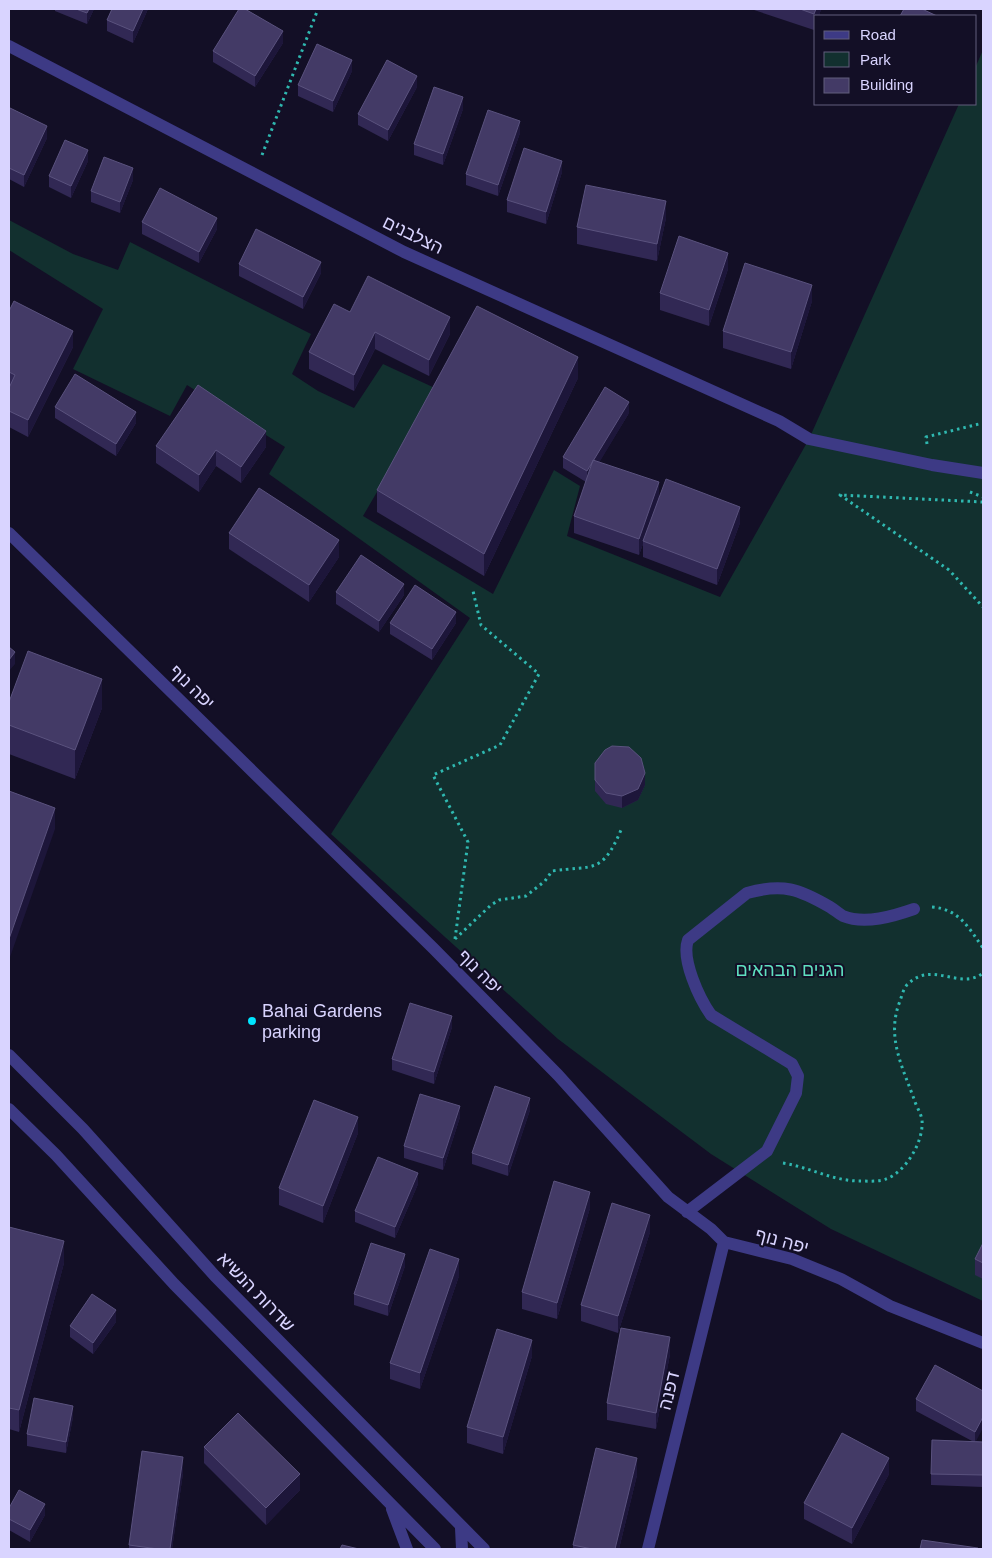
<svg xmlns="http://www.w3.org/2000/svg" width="992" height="1558" font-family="Arial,'Noto Sans Hebrew',sans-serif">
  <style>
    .green { fill: #12302f }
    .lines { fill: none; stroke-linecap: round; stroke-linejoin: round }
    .path { stroke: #2fb8b0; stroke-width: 3; stroke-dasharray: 2.5 4; stroke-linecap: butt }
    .minor { stroke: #3d3a85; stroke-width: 12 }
    .wall { fill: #312854 }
    .shaded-wall { fill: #1d163a }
    .building { fill: #433a66; stroke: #5a527e }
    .poi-dot { fill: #00e5ff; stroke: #130f26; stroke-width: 2 }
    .labels { text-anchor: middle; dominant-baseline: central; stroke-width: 4; stroke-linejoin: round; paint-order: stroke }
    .street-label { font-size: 18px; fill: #d9d4ff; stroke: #130f26 }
    .park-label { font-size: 18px; fill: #5fe0c0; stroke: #130f26 }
    .poi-label { font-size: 18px; fill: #d9d4ff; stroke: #130f26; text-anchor: start }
  </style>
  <rect width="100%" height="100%" fill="#130f26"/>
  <path class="green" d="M983,50V1301L831,1229L711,1154L558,1039L331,834L470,618L269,474L285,447L187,385L170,416L73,369L103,309L9,250V220L73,254L118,270L130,242L311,334L292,374L318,391L354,408L383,364L437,389L363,516L493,594L554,470L580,486L567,536L720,597L809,439L959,104H976V66Z"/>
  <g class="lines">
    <path class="path" d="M262,155L318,9
      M927,444L926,437L983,423
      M970,492L983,497
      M983,502L840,495L949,570L983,607
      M932,907C959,909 969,928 983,948
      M455,939L468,842L433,775L500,745L539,674L481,625L473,591
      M455,939L491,905L499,900L526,896L545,881L552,871C593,865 602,875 621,830
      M783,1163C809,1167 832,1181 860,1181C867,1181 880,1182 886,1179C906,1172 924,1141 922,1120C921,1113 916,1106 914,1099C902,1066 886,1036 900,1001C902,995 904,987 908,984C932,960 960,991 983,973"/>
    <path class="minor" d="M9,46L404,252L779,421L809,439L932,465L983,473
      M9,533L433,948L558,1075L668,1197L711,1229L724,1242L792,1259L841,1279L890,1306L983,1343
      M9,1055L83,1129L215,1276L484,1549
      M9,1109L56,1155L174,1284L435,1549
      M687,1212L767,1151L796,1093L798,1076L792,1064L711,1015C699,998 681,959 688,940L747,893C783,883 799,889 830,907C835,910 839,914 843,916C865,925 894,916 914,909
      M392,1509L407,1549
      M461,1528L462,1549
      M648,1549L724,1242"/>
  </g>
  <path class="wall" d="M55,9H94L87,24L55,11Z
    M112,9H148L133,43L107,31V20Z
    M751,9H821L819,16H816V26L814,30Z
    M283,43L255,87L213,62V51Z
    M352,71L333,112L298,96V85Z
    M417,87L388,141L358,125V114Z
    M463,109L443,165L414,155V144Z
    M9,112L47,138L24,187L9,179Z
    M520,133L498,196L466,185V174Z
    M88,161L71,198L49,187V176Z
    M562,172L546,224L507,212V200Z
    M133,180L120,213L91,202V191Z
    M666,218L657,261L577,244V227Z
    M142,222L217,229L199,263L142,234Z
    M239,264L321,273L303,309L239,276Z
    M728,269L709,326L660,310V293Z
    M812,301L791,369L723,348V331Z
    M9,311L73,347L28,437L9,427Z
    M350,312L450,334L429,376L375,349L354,391L309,369V352Z
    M578,378L484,576L377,512V490Z
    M55,407L136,423L116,456L55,418Z
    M629,413L599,462L659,498L740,523L717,585L643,557V544L639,555L574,533V516L586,482L563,468V457Z
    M156,446L266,447L241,483L216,466L199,492L156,463Z
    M229,533L339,557L309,602L229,549Z
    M336,592L404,595L379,632L336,604Z
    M390,623H456L432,660L390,634Z
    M9,702L102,708L75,779L9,754Z
    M595,763L645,785L638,800L622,808L606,804L595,791Z
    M452,1027L434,1084L392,1070V1059Z
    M530,1110L508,1176L472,1164V1153Z
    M460,1117L443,1170L404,1158V1146Z
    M358,1133L323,1223L279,1205V1188Z
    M418,1184L395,1238L355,1222V1211Z
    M590,1208L557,1319L522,1309V1292Z
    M9,1227L64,1263L19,1432L9,1429Z
    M650,1232L618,1333L581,1321V1305Z
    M983,1243V1279L975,1275V1259Z
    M405,1266L388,1316L354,1305V1294Z
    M459,1276L420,1389L390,1379V1363Z
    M116,1322L93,1354L70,1337V1326Z
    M670,1354L656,1429L607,1420V1403Z
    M532,1356L503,1454L467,1443V1427Z
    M983,1391L976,1441L983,1442V1487L931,1485V1474L972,1441L916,1411V1399Z
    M73,1417L66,1453L27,1446V1434Z
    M204,1447L300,1490L266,1525L204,1463Z
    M183,1473L172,1549H129V1545Z
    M889,1474L852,1544L804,1519V1503Z
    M637,1475L619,1549H573V1545Z
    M9,1508L45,1515L30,1542L9,1530Z"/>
  <path class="shaded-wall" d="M89,9H94L87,24V13Z
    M143,9H148L133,43V31Z
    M816,9H821L819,16H816V26L814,30V14Z
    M283,31V43L255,87V76Z
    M352,60V71L333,112V101Z
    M417,76V87L388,141V130Z
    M463,97V109L443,165V154Z
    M520,121V133L498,196V185Z
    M47,126V138L24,187V175Z
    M88,150V161L71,198V186Z
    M562,161V172L546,224V212Z
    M133,168V180L120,213V202Z
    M666,201V218L657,261V244Z
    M217,218V229L199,263V252Z
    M728,253V269L709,326V310Z
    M321,262V273L303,309V297Z
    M812,285V301L791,369V352Z
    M450,317V334L429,376V360Z
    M73,331V347L28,437V420Z
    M375,332V349L354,391V375Z
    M578,357V378L484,576V554Z
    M629,402V413L587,483V471Z
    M136,412V423L116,456V444Z
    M266,431V447L241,483V467Z
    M216,450V466L199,492V475Z
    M659,482V498L643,541V544L639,555V539Z
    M740,507V523L717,585V569Z
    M339,540V557L309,602V585Z
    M404,584V595L379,632V621Z
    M456,612V623L432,660V649Z
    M15,652V664L9,671V660Z
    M102,679V708L75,779V750Z
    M645,773V785L638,800L622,808V796Z
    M55,808V829L9,960V939Z
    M452,1016V1027L434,1084V1072Z
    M530,1098V1110L508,1176V1165Z
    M460,1106V1117L443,1170V1158Z
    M358,1117V1133L323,1223V1206Z
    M418,1173V1184L395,1238V1227Z
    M590,1192V1208L557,1319V1303Z
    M650,1215V1232L618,1333V1316Z
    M64,1241V1263L19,1432V1410Z
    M405,1254V1266L388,1316V1305Z
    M459,1259V1276L420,1389V1373Z
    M116,1310V1322L93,1354V1343Z
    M670,1337V1354L656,1429V1413Z
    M532,1340V1356L503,1454V1437Z
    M73,1406V1417L66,1453V1442Z
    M983,1417V1428L975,1443V1432Z
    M183,1457V1473L172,1549H170Z
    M637,1458V1475L619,1549H615Z
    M889,1458V1474L852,1544V1528Z
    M300,1474V1490L266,1525V1508Z
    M45,1504V1515L30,1542V1530Z"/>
  <path class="building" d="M76,9H89L87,13Z
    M112,9H143L133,31L107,20Z
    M239,9H245L283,31L255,76L213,51Z
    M800,9H816L814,14Z
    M904,9H922L937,16H900Z
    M317,44L352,60L333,101L298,85Z
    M387,60L417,76L388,130L358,114Z
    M434,87L463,97L443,154L414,144Z
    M10,108L47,126L24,175L9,168V112Z
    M488,110L520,121L498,185L466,174Z
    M65,140L88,150L71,186L49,176Z
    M524,148L562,161L546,212L507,200Z
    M104,157L133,168L120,202L91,191Z
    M586,185L666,201L657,244L577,227Z
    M160,188L217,218L199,252L142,222Z
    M256,229L321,262L303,297L239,264Z
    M679,236L728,253L709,310L660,293Z
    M745,263L812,285L791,352L723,331Z
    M368,276L450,317L429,360L375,332L354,375L309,352L334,304L350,312Z
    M14,301L73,331L28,420L9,411V388L15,375L9,372V311Z
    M477,306L578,357L484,554L377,490Z
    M75,374L136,412L116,444L55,407Z
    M198,385L266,431L241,467L216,450L199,475L156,446Z
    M605,387L629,402L587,471L563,457Z
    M593,460L659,482L639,539L574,516Z
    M666,479L740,507L717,569L643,541Z
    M259,488L339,540L309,585L229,533Z
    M361,555L404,584L379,621L336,592Z
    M415,585L456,612L432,649L390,623Z
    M9,647L15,652L9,660Z
    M28,651L102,679L75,750L9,725V702Z
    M612,746L629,747L641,758L645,773L638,789L622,796L606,793L595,780V763L605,750Z
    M9,791L55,808L9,939Z
    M410,1003L452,1016L434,1072L392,1059Z
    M495,1086L530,1098L508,1165L472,1153Z
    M420,1094L460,1106L443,1158L404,1146Z
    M314,1100L358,1117L323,1206L279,1188Z
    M378,1157L418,1173L395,1227L355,1211Z
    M554,1181L590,1192L557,1303L522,1292Z
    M612,1203L650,1215L618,1316L581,1305Z
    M9,1227L64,1241L19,1410L9,1408Z
    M371,1243L405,1254L388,1305L354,1294Z
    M983,1243V1263L975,1259Z
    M430,1249L459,1259L420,1373L390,1363Z
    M92,1294L116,1310L93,1343L70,1326Z
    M621,1328L670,1337L656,1413L607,1403Z
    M497,1329L532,1340L503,1437L467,1427Z
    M935,1365L983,1391V1417L975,1432L916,1399Z
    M34,1398L73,1406L66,1442L27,1434Z
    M238,1413L300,1474L266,1508L204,1447Z
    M842,1433L889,1458L852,1528L804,1503Z
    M932,1440L983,1442V1475L931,1474Z
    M596,1448L637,1458L615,1549H592L573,1545Z
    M142,1451L183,1457L170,1549H158L129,1545Z
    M19,1490L45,1504L30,1530L9,1519V1508Z
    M922,1540L978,1548V1549H920Z
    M342,1545L359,1549H340Z"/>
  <circle class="poi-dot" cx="252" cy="1021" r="5"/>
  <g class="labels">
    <g class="street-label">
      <text transform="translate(413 235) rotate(26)">הצלבנים</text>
      <text transform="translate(192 687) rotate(44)">יפה נוף</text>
      <text transform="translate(480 972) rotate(45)">יפה נוף</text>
      <text transform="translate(782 1241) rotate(15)">יפה נוף</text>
      <text transform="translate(256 1292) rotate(46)">שדרות הנשיא</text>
      <text transform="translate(669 1391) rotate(-76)">דפנה</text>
    </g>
    <g class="park-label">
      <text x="790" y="970">הגנים הבהאים</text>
    </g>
    <g class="poi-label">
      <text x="262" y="1011">Bahai Gardens<tspan x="262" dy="21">parking</tspan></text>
    </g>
  </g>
  <rect width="992" height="1558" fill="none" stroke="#d9d4ff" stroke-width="20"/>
  <rect x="814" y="15" width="162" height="90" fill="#130f26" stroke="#625e7d"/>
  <rect x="824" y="31" width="25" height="8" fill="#3d3a85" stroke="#625e7d"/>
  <text x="860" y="40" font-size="15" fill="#d9d4ff">Road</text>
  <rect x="824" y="52" width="25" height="15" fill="#12302f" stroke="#625e7d"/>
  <text x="860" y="65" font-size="15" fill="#d9d4ff">Park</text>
  <rect x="824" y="78" width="25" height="15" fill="#433a66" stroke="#625e7d"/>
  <text x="860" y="90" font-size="15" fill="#d9d4ff">Building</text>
</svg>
